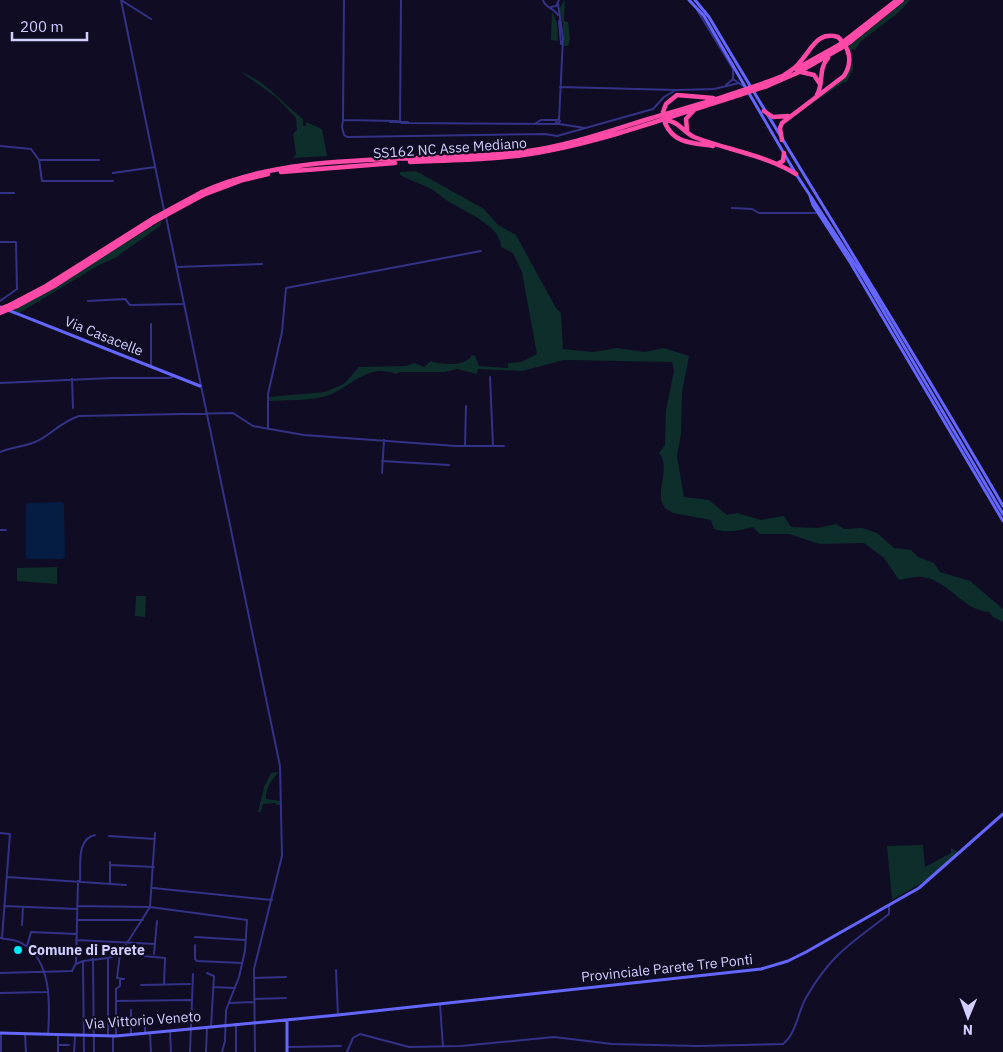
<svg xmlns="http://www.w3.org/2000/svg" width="1003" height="1052" font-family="'IBM Plex Sans',sans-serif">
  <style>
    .green { fill: #0e2e2c }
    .water { fill: #051d43 }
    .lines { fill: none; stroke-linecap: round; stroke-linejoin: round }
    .street { stroke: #333287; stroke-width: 2 }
    .secondary { stroke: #6566ff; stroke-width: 3 }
    .highway { stroke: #ff49a6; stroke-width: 4.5 }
    .secondary-bridge { stroke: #6566ff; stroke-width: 3 }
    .highway-bridge { stroke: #ff49a6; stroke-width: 4.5 }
    .poi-dot { fill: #00e8f9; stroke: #0f0c23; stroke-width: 2 }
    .labels { text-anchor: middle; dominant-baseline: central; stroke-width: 4.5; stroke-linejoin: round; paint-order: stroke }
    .street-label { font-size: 14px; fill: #d2ceff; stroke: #0f0c23 }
    .poi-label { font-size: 14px; font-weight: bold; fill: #d2ceff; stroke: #0f0c23; text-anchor: start }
  </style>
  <rect width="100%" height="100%" fill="#0f0c23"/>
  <path class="green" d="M565,0L564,21L568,22L570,39L568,46H564L563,25L559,9Z
    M906,0H910L899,12L860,42L855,50L852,49L853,70L846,83L844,82L785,122L848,71V47Z
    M552,11L557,23L558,41L551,40Z
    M241,72C265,80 283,104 303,119V126H306V122L322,129L327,156L293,158L296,154L293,134L297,130L296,118L276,97Z
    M416,171L484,209L498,225L516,235L556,308L561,313L563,349L593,352L617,348L644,352L664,348L689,356L682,392L681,434L677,456L684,497L709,500L727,515L737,513L761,520L784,516L791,527L818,528L836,524L844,529L862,528L877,533L894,548L911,550L918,557L934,563L940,572L970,581L1003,609V622L993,617L989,612C964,611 949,581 923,577C915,576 906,579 899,580L884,558L864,543L820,544L789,534H760L753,527C740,530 727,534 714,529L711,520L673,513L665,508C653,493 672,468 659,453L665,445L666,410L674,371L672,362L564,360L522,371L478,369L477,374L457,369L445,372H400L396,374C367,362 351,388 326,396C309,401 287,400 269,401L268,397L325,392L344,384L359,367L406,366L414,363L424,367L431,361C441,365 466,367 472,355L475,356L479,366L508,368V363L521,362L537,354L522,272L513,253L501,247C502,226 463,211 448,201C441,197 436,191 429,188C419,183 409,180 400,175V172Z
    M162,221L160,226L115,258L99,265L19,313L13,310Z
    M57,567V584L17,581V568Z
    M136,596H146L145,617L135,616Z
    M279,772C272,779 265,789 266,799L280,801V805H277L275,803L263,804L261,812H258L264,787L271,773Z
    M923,845L925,867L951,853V848L958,852L925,881L892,900L887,846Z"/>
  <path class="water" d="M62,502L64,504L65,557L62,559H28L26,557V505L29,503Z"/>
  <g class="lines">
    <path class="street" d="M344,0L343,120L397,121L402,123L557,124
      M543,0C545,8 554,8 558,15
      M558,4L563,38L559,120
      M551,7L556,6L559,0
      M697,10L733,69V79L726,85
      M151,19L121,0L164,210
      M559,21L561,44
      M733,79L743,86
      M560,87L676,90L714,89L739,83
      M558,119L560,121L558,124L556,122Z
      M343,120L342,127L344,135L347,137L545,134L557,136L653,109L664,97L676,90
      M390,122H408
      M400,122L401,0
      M536,123L541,120H556
      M559,124L585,128
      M0,146L31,149L39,160L42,181H113
      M39,160H99
      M113,173L155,167
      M0,193H14
      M732,208L752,209L759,213H818
      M166,217L280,766L282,856L254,969L255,1052
      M0,242H16L17,289L0,301
      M176,267L262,264
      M88,301L125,299L130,305L183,304
      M151,324V367
      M490,377L493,446
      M72,379L73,408
      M0,383L112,378H169L174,376
      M268,429V394L282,332L286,288L481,251
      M465,446L466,406
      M0,452C11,447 23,447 35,442C50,436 60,422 79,416L233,413L253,426L304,435L456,446H504
      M382,461L449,465
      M382,473L384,440
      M0,530H6
      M0,833L10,834L2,938
      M109,836L155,839
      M110,865L154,867
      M7,877L126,885
      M80,881C81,866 76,839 95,835
      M110,884V862
      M153,888L272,900
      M4,906L77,909
      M77,906L150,907L247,920L245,951L239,977L226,1010L225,1041L222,1052
      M77,920H143
      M22,925L23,907
      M195,937L245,940
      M0,938C8,940 16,939 23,944C52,961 50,1005 48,1035
      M76,940L155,944
      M195,945V959L197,961L242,963
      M27,946L31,932L76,934
      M154,954L157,921
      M93,959L94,1052
      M83,961L84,1052
      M76,964L83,961L108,958L120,954L165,958L164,984
      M336,970L338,1015
      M0,973L72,971L76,963L78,881
      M207,973L214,976L211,1027
      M254,978L286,977
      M124,979L117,978L120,954L150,907L155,833
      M141,985L190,984
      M213,987L235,988
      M0,993L47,992
      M254,999L286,998
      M116,1001L191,1000
      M229,1003L254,1002
      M440,1004L443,1047
      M145,1017V1033
      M236,1024V1052
      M170,1031L171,1052
      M1,1033V1052
      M150,1033L151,1052
      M25,1034L26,1052
      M131,1034V1010
      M58,1035V1052
      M108,1036V958
      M116,1036V989L120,986V980
      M58,1045H69
      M288,1047L341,1046
      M74,1052L75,1037
      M113,1052V1036
      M190,1052L193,974
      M206,1052L207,1027
      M347,1052L353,1038L360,1034L409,1047L461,1046L554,1037L612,1044L697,1046L783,1044C797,1033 798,1010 807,996C832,953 852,943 889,914V905"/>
    <path class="secondary" d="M689,0L704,16L796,174L860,272
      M695,0L709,17C806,181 908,341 1003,506
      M810,196L813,205L850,262L1003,521
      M862,275L1003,514
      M0,307L200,386
      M0,1033L116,1036L338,1015L761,969L788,961L806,952L919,888L1003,814
      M287,1052V1020"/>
    <path class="highway" d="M847,39L897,0
      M850,42L902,0
      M796,69L839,45
      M801,72L814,75L820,84
      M767,82L785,75
      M767,86L797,73L841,48
      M817,95C824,83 818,69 828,58
      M764,111L773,117L788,116
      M663,112L666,104L677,95L713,98
      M665,120C679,121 683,132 694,137C727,150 766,155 796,174
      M665,123C674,144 693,143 713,146
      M687,130L686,119L694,110
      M782,140L780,128L782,123L844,76C853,62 850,48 838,37C817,31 812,49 800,62C796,68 790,71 784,75
      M410,162C456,160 502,160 547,151C610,139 672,116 733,97
      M777,164L783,161L784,153
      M281,172L395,163
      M202,192C295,149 418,164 520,152C563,147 604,133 645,120C674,111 703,104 732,94
      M203,195L243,180L268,174
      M10,305L46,286L154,218
      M17,306L54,286L155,221"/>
    <path class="secondary-bridge" d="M860,272L862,275"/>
    <path class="highway-bridge" d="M839,45L847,39
      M841,48L850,42
      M732,94L767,82
      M733,97L767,86
      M154,218L202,192
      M155,221L203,195
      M0,309L10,305
      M0,313L17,306"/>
  </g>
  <circle class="poi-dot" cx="18" cy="950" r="5"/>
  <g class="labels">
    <g class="street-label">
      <text transform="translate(450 148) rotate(-4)">SS162 NC Asse Mediano</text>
      <text transform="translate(104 336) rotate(22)">Via Casacelle</text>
      <text transform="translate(667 968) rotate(-6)">Provinciale Parete Tre Ponti</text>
      <text transform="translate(143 1020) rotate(-4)">Via Vittorio Veneto</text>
    </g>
    <g class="poi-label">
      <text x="28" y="950">Comune di Parete</text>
    </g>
  </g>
  <g transform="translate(968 1017) rotate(181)" stroke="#0f0c23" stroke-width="4" paint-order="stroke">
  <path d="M0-4L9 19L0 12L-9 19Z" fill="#d2ceff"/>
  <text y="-8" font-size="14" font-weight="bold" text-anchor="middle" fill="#d2ceff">N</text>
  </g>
  <path d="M12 32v8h75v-8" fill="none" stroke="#d2ceff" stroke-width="2.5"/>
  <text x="20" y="32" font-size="15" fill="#d2ceff" stroke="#0f0c23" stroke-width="4" paint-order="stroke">200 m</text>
</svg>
